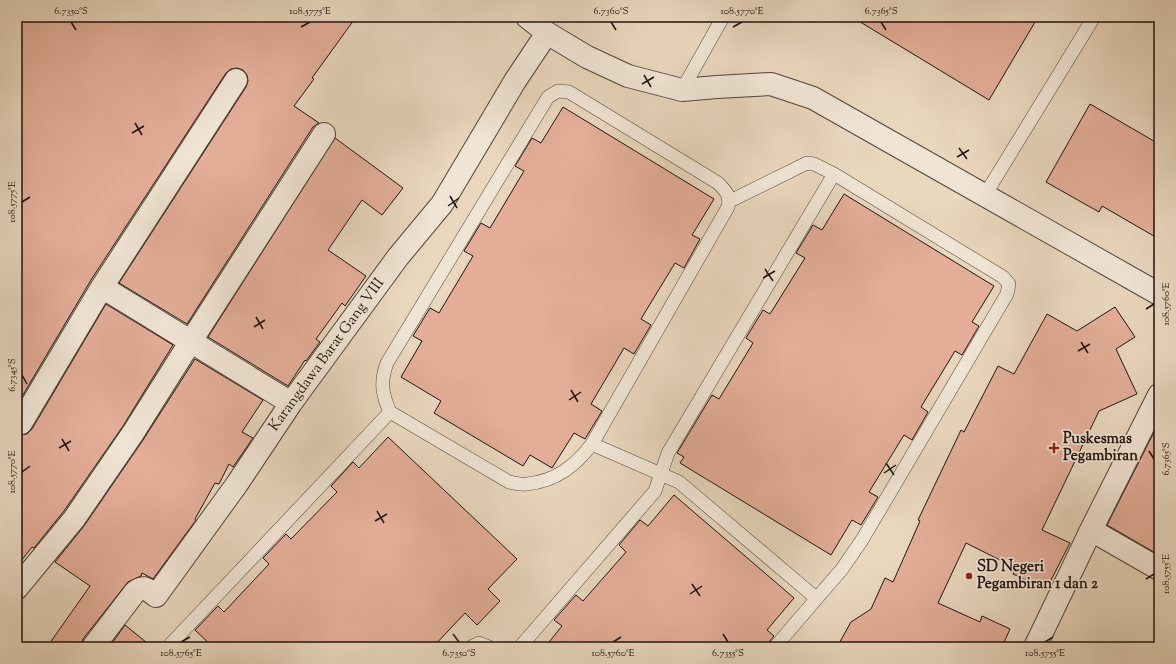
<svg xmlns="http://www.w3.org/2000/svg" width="1176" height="664" font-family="'Sorts Mill Goudy',serif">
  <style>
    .building { fill: #e3ad98; stroke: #1f130f }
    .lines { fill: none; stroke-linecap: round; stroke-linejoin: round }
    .lane-casing { stroke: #51443a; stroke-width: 14 }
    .street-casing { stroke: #51443a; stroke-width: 24 }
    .lane { stroke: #f0e4d4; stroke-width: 13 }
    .street { stroke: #f0e4d4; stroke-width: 22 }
    .ticks { fill: none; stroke: #1f130f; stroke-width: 1.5 }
    .poi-dot { fill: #8f2418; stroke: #f0e4d4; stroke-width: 1.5 }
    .labels { text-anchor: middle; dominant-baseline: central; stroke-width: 3.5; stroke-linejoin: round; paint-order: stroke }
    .street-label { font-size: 15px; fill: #1f130f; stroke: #f0e4d4 }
    .poi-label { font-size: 15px; font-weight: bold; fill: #1f130f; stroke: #f0e4d4; text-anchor: start }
    .neatline { fill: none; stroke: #1f130f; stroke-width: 1.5 }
    .ticks-label { font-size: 10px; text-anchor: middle; fill: #1f130f }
  </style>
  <rect width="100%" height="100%" fill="#e8d6bd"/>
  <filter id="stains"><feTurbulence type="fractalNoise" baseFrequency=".005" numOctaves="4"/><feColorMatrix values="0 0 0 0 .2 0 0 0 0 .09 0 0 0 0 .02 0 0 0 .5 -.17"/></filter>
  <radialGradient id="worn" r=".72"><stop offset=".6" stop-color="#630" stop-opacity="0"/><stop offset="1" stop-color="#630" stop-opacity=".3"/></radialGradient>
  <path class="building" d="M17,17H356L312,78L314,79L294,106L319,123L313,127L187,324L119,283L246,87L248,81L247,75L243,70L237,68L231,69L226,73L91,280L17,405Z
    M852,17H1038L989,100Z
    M1090,104L1159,144V239L1102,206L1099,212L1046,182Z
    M563,107L714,199L692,235L700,239L684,268L675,263L641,319L651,325L634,354L624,348L591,404L602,411L585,439L574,433L552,468L530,455L523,466L434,413L441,401L401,377L422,341L413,336L430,308L439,313L473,256L464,251L481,223L490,228L524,171L515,166L532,138L541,143Z
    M335,138L403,188L382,215L362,200L328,250L366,276L345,306L342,303L316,339L320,342L306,361L305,360L288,386L208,337Z
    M844,194L994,286L972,322L979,326L962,355L955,351L921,407L928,412L912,440L904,435L869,492L878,497L861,525L852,520L831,555L680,463L684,457L677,453L712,395L719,399L753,343L746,338L763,310L770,314L805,258L796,253L813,225L822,230Z
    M106,304L173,345L123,426L64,511L34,548L32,547L17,566V434L21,435L27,434L32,429Z
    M1115,307L1135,337L1116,349L1137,394L1099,411L1042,530L1070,543L1046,590L1013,574L1016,568L966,543L938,603L980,622L982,616L1010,629L1002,647H837L851,622L871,609L885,578L893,582L920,521L918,520L961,430L964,432L998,366L1014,374L1047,314L1077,331Z
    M195,359L263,400L242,432L253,438L233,467L229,464L219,484L215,483L195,519L196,520L153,579L142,573L141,576L128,582L83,639L81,647H47L90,586L55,562L84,526L143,440Z
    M1154,432L1159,442V555L1107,525Z
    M388,437L517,559L488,589L500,601L477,625L465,613L433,647H213L195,630L218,606L224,612L269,564L263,558L286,534L291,539L337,492L331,486L353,462L359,468Z
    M674,495L794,598L767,630L774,636L769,642L767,647H545L562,626L554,620L576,595L583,601L626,552L619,545L640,520L648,526Z
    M125,625L152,647H109Z"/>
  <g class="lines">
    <g class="lane-casing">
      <path id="lane" d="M682,90L723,17
        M558,91L569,92L718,183C725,190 731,196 728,207L592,444C575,466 556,481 527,484C522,485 515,483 509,482L390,412C382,394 380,382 387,363L548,97Z
        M985,195L1094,17
        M730,201L807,163L814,164L834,174L1003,277L1009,284L1007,294L862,540L842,569L775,647
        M592,444L679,482L816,598
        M168,647L390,412
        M471,647L479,643L489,647
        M520,647L655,491L668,453L834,174"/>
    </g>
    <g class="street-casing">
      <path id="street" d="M527,17L547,33L587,57L628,76L682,90L717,87L771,84L813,98L1159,294
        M102,287L291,403
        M21,423L102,287L236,80
        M1091,530L1159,395
        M17,588L74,519L133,433L191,341L324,134
        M93,647L135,592C145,584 147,590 156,596L237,484L291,403L398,257L442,204L515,81L547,33
        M1035,647L1091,530L1159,569"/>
    </g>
    <use href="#lane" class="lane"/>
    <use href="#street" class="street"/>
  </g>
  <path class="ticks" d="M71,22L76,30M611,22L616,30M881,22L886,30M301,27L310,22M733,27L742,22M644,75L651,87M642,84L654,77M135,123L142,135M132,133L144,126M959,148L967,159M957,157L969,150M450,196L457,208M22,202L30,197M448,206L459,198M765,269L773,281M763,278L775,271M1146,309L1154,304M256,317L263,329M254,327L265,320M1081,342L1088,353M1078,351L1090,344M22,375L27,384M571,390L578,402M569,400L581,392M62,439L69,451M59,448L71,441M1149,451L1154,459M886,463L894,475M22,472L30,466M884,473L896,465M377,511L384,523M375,521L387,514M1146,579L1154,574M692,584L700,596M690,594L702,586M453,634L459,642M723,634L728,642M181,642L190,637M613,642L621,637M1045,642L1053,637"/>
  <g class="poi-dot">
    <path d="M1052 442h4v4h4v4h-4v4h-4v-4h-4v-4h4z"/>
    <circle cx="969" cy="576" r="4"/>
  </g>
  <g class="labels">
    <g class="street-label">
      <text transform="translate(327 355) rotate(-54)">Karangdawa Barat Gang VIII</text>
    </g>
    <g class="poi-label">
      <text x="1063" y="439">Puskesmas<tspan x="1063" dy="17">Pegambiran</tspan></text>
      <text x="977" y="567">SD Negeri<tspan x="977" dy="17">Pegambiran 1 dan 2</tspan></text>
    </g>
  </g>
  <rect width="1176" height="664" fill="none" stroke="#e8d6bd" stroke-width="44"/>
  <rect x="22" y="22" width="1132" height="620" class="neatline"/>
  <g class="ticks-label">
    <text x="71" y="14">6.7350°S</text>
    <text x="310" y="14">108.5775°E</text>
    <text x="611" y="14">6.7360°S</text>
    <text x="742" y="14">108.5770°E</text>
    <text x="881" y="14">6.7365°S</text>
    <text transform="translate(11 202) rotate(-90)" y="4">108.5775°E</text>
    <text transform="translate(1165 304) rotate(-90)" y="4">108.5760°E</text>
    <text transform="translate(11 375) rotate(-90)" y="4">6.7345°S</text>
    <text transform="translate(1165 459) rotate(-90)" y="4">6.7365°S</text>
    <text transform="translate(11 472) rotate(-90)" y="4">108.5770°E</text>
    <text transform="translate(1165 574) rotate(-90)" y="4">108.5755°E</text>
    <text x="181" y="656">108.5765°E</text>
    <text x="459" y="656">6.7350°S</text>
    <text x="613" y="656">108.5760°E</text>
    <text x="728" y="656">6.7355°S</text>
    <text x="1045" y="656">108.5755°E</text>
  </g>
  <rect width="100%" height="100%" filter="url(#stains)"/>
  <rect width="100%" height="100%" fill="url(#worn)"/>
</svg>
